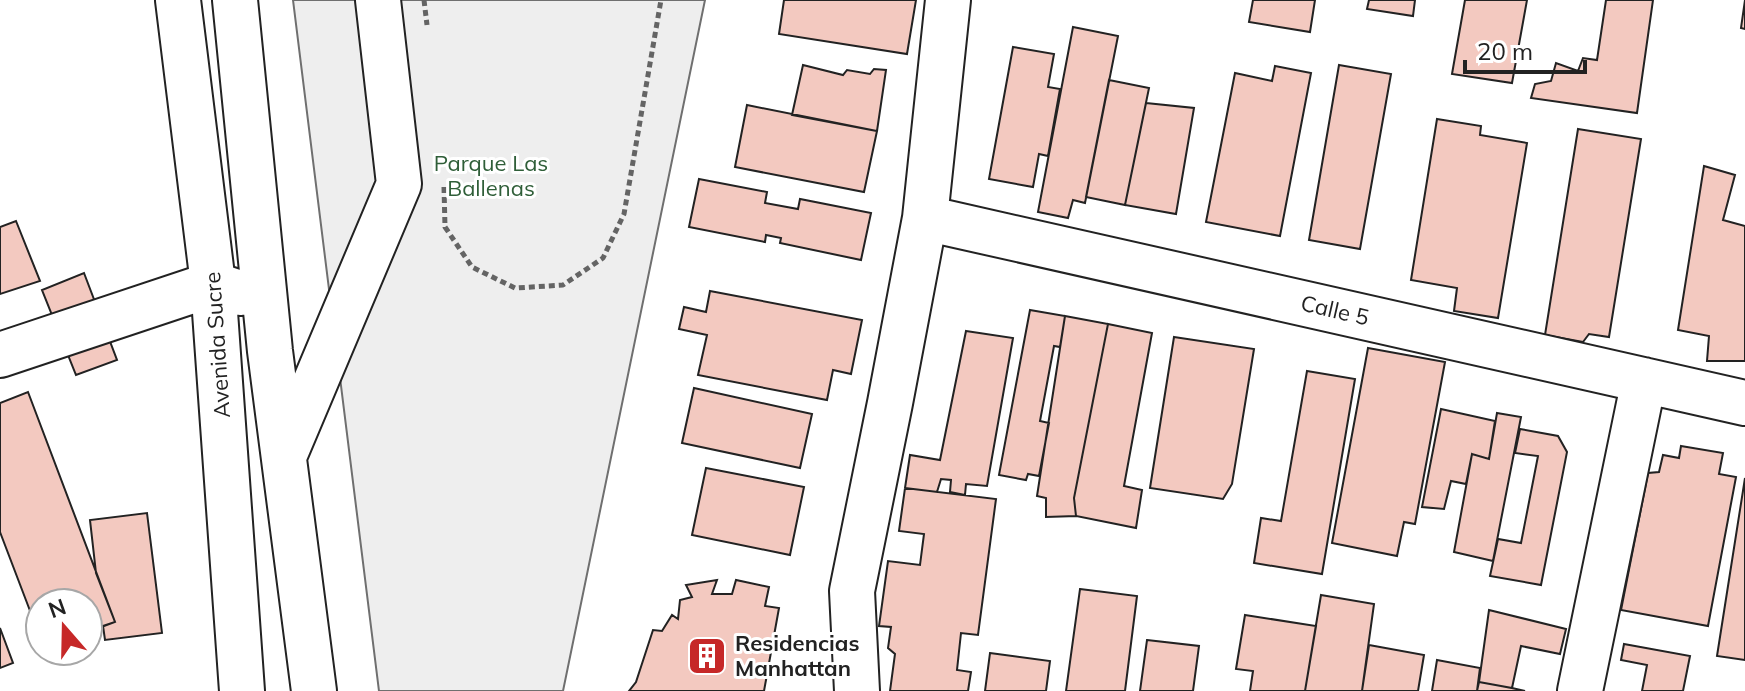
<svg xmlns="http://www.w3.org/2000/svg" width="1745" height="691" font-family="Mulish,sans-serif">
  <style>
    .green { fill: #eee; stroke: #6f6f6f; stroke-width: 2 }
    .building { fill: #f3c9c0; stroke: #222; stroke-width: 2 }
    .lines { fill: none; stroke-linecap: round; stroke-linejoin: round }
    .minor-casing { stroke: #222; stroke-width: 48 }
    .path { stroke: #646464; stroke-width: 5; stroke-dasharray: 6 4; stroke-linecap: butt }
    .minor { stroke: #fff; stroke-width: 44 }
    .labels { text-anchor: middle; dominant-baseline: central; stroke-width: 6; stroke-linejoin: round; paint-order: stroke }
    .park-label { font-size: 22px; fill: #2f5e38; stroke: #fff }
    .street-label { font-size: 22px; fill: #222; stroke: #fff }
    .poi-label { font-size: 22px; font-weight: bold; fill: #222; stroke: #fff; text-anchor: start }
  </style>
  <rect width="100%" height="100%" fill="#fff"/>
  <path class="green" d="M293,0H705L563,691H379Z"/>
  <path class="building" d="M784,0H916L907,54L779,34Z
    M1253,0H1315L1310,32L1249,22Z
    M1369,0H1415L1413,16L1367,9Z
    M1465,0H1527L1512,83L1452,74Z
    M1606,0H1653L1637,113L1531,98L1535,84L1551,81L1556,63L1578,71L1583,58L1597,60Z
    M1745,0V29L1741,28Z
    M1073,27L1118,36L1085,203L1073,200L1068,218L1038,212Z
    M1013,47L1054,54L1048,87L1060,89L1048,156L1039,154L1033,187L989,179Z
    M803,65L843,75L847,70L870,74L874,69L886,70L877,131L792,115Z
    M1339,65L1391,74L1360,249L1309,240Z
    M1275,66L1311,73L1280,236L1206,222L1235,73L1272,81Z
    M1109,80L1149,88L1125,205L1086,197Z
    M1146,103L1194,108L1176,214L1125,205Z
    M747,105L877,131L864,192L735,167Z
    M1437,119L1481,126L1480,135L1527,143L1498,318L1454,311L1457,288L1411,280Z
    M1578,129L1641,139L1609,337L1589,334L1583,342L1545,335Z
    M1704,166L1735,175L1723,220L1745,226V361H1707L1709,336L1678,330Z
    M699,179L767,192L765,203L798,209L800,199L871,213L861,260L780,243L781,238L766,235L765,242L689,227Z
    M16,221L40,281L0,294V227Z
    M84,273L117,360L76,375L42,290Z
    M710,291L862,320L851,374L833,370L827,400L698,375L707,335L679,329L684,307L706,312Z
    M1030,310L1065,316L1060,347L1054,346L1040,421L1049,423L1039,476L1028,474L1026,480L999,475Z
    M1065,316L1108,324L1074,498L1076,516L1046,517V498L1037,496Z
    M1108,324L1152,333L1124,486L1142,490L1136,528L1076,516L1074,498Z
    M966,331L1013,338L987,486L966,484L965,495L950,492L951,480L941,479L937,492L905,488L910,455L940,460Z
    M1174,337L1254,349L1232,484L1223,499L1150,488Z
    M1368,348L1445,362L1415,524L1404,522L1397,556L1332,543Z
    M1307,371L1355,379L1322,574L1254,563L1261,518L1281,521Z
    M694,388L812,414L800,468L682,443Z
    M28,392L115,622L88,632V603H40V637L0,532V403Z
    M1441,409L1495,421L1489,459L1472,454L1466,484L1451,481L1444,509L1422,507Z
    M1497,413L1521,417L1493,561L1454,552L1472,454L1489,459Z
    M1520,429L1558,436L1567,452L1541,585L1490,576L1498,539L1521,543L1538,456L1515,453Z
    M1681,446L1723,453L1719,474L1736,477L1708,626L1621,610L1648,473L1659,472L1663,455L1679,458Z
    M706,468L804,487L790,555L692,535Z
    M1745,478V660L1717,656Z
    M905,488L996,499L978,635L961,633L957,670L971,672L968,691H890L895,654L888,648L891,627L879,626L888,561L920,565L924,534L899,531Z
    M147,513L162,633L105,640L103,626L115,622L96,573L90,520Z
    M717,580L712,594H732L736,580L769,587L765,606L779,608L764,691H629L636,682L653,630L662,631L672,615L678,619L680,600L692,597L686,585Z
    M1080,589L1137,596L1125,691H1066Z
    M1321,595L1374,604L1362,691H1305Z
    M1489,610L1566,629L1560,654L1521,646L1512,688L1479,682Z
    M1245,615L1316,626L1305,691H1250L1253,671L1236,669Z
    M0,628L13,663L0,668Z
    M1147,640L1199,646L1193,691H1140Z
    M1624,644L1690,656L1683,691H1642L1647,665L1621,660Z
    M1369,645L1424,655L1418,691H1362Z
    M990,653L1050,661L1046,691H985Z
    M1437,660L1480,668L1477,691H1432Z
    M1479,682L1512,688L1525,691H1477Z"/>
  <g class="lines">
    <g class="minor-casing">
      <path id="minor" d="M178,0L213,284L242,691
        M235,0L270,351L314,691
        M925,218L1745,403
        M0,355L213,284L240,293
        M285,454L399,184L378,0
        M857,691L852,591L890,403L925,218L948,0
        M1580,691L1644,380"/>
    </g>
    <path class="path" d="M424,0L427,25
      M444,187L445,227L472,267L515,288L563,285L603,258L624,214L661,0"/>
    <use href="#minor" class="minor"/>
  </g>
  <defs>
    <g id="building-square" transform="scale(2)"><rect x="-9" y="-9" width="18" height="18" rx="4" fill="#c62828" stroke="#fff"/><path d="M-4-6H4V6H1V3H-1V6H-4ZM-2.5-4.3h1.7v1.8h-1.7ZM.8-4.3h1.7v1.8H.8ZM-2.5-1h1.7V.8h-1.7ZM.8-1h1.7V.8H.8Z" fill="#fff"/></g>
  </defs>
  <g fill-rule="evenodd">
    <use href="#building-square" x="707" y="656"/>
  </g>
  <g class="labels">
    <g class="park-label">
      <text x="491" y="163">Parque Las<tspan x="491" dy="25">Ballenas</tspan></text>
    </g>
    <g class="street-label">
      <text transform="translate(1335 310) rotate(13)">Calle 5</text>
      <text transform="translate(217 345) rotate(-94)">Avenida Sucre</text>
    </g>
    <g class="poi-label">
      <text x="735" y="643">Residencias<tspan x="735" dy="25">Manhattan</tspan></text>
    </g>
  </g>
  <g transform="translate(64 627) rotate(340)"><circle r="38" fill="#ffffff" stroke="#a7a7a7" stroke-width="2"/>
  <path d="M0-6L14 30L0 20L-14 30Z" fill="#c62828"/>
  <text y="-12" font-size="22" font-weight="bold" text-anchor="middle" fill="#222222">N</text>
  </g>
  <path d="M1465 60v12h120v-12" fill="none" stroke="#222222" stroke-width="4"/>
  <text x="1477" y="60" font-size="24" fill="#222222" stroke="#ffffff" stroke-width="6" paint-order="stroke">20 m</text>
</svg>
